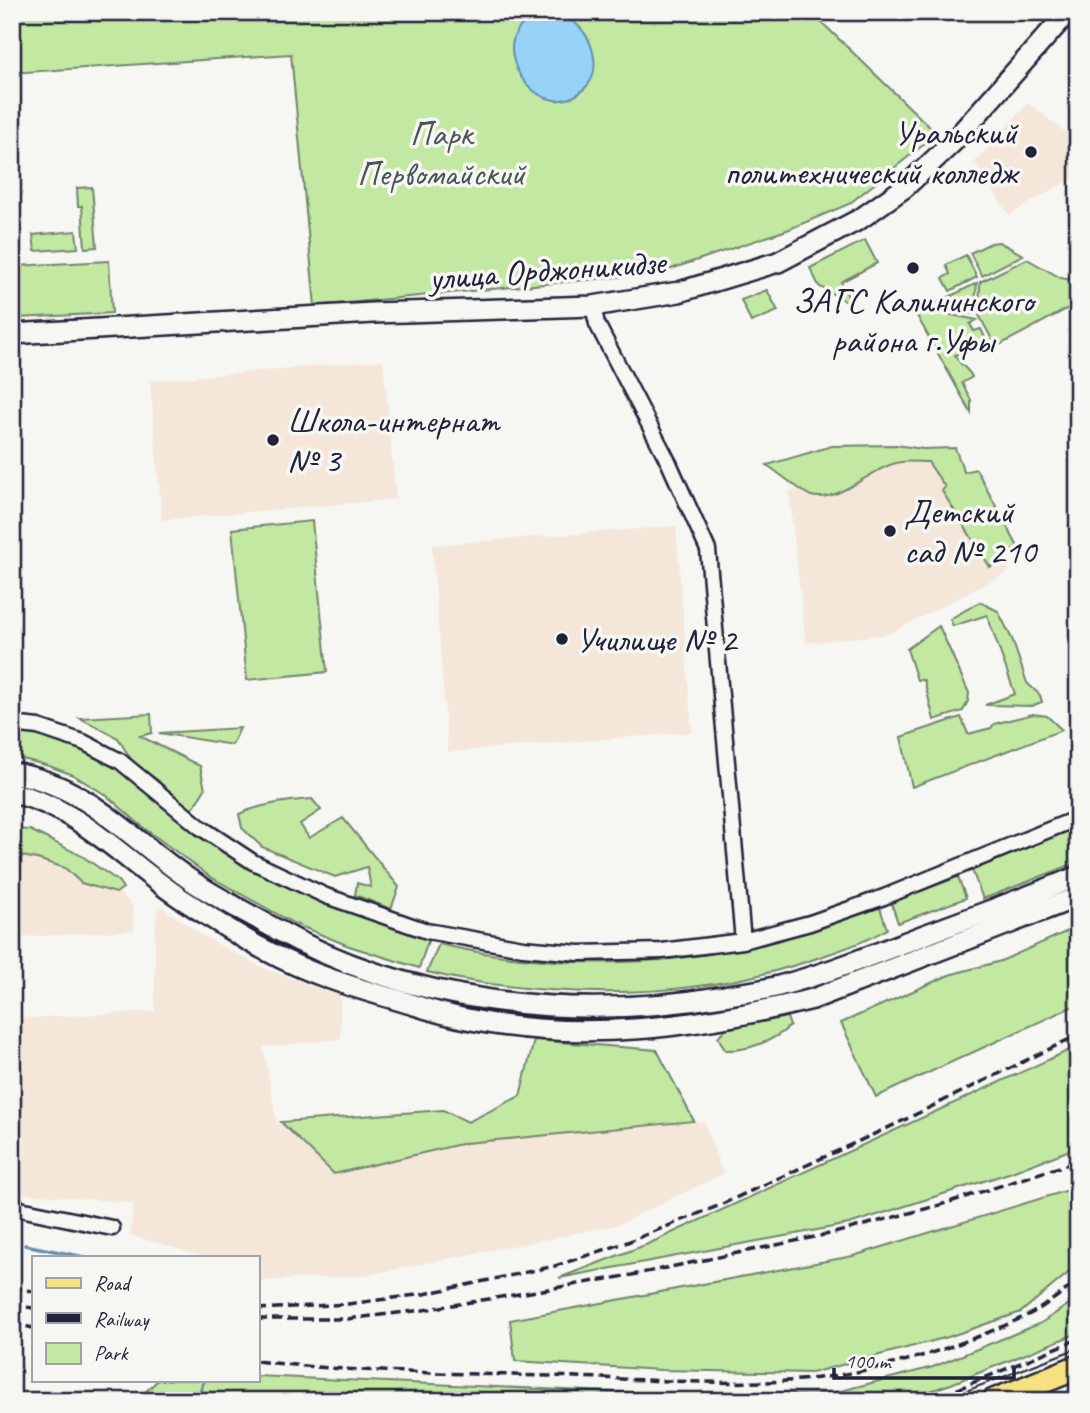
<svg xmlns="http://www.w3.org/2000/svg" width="1090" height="1413" font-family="Caveat,sans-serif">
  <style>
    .built { fill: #f5e6da }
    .green { fill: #c2e8a2; stroke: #72856e; stroke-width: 2 }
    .water { fill: #97d2f7; stroke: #688cac; stroke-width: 2 }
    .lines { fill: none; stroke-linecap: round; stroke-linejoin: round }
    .stream { stroke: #688cac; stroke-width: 3.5 }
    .minor-casing { stroke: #22223b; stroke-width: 19 }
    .secondary-casing { stroke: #22223b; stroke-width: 24 }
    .primary-casing { stroke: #22223b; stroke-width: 28 }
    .minor { stroke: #f6f6f2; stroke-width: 14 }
    .secondary { stroke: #f6f6f2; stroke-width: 19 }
    .primary { stroke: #f6e281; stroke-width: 23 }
    .tram { stroke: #22223b; stroke-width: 2 }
    .rail { stroke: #22223b; stroke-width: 3.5; stroke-dasharray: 10 5; stroke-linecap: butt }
    .poi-dot { fill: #22223b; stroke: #f6f6f2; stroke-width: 2.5 }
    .labels { text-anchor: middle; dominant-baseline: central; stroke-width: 7; stroke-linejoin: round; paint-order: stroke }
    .poi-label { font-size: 35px; fill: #22223b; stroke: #f6f6f2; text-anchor: start }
    .park-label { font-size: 35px; fill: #4a5455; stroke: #f6f6f2 }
    .street-label { font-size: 35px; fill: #22223b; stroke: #f6f6f2 }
  </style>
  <rect width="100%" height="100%" fill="#f6f6f2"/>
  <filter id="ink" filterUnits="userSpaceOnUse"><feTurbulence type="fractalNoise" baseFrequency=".0143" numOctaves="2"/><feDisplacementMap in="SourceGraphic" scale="14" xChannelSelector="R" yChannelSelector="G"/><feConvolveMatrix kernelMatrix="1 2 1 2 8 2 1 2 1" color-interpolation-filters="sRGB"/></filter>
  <g filter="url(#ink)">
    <path class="built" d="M1028,103L1078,142V175L1009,215L975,162Z
      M383,360L396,499L162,520L150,381Z
      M937,449L1010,571L889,634L806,643L789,492Z
      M676,526L692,732L448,752L432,545Z
      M20,852L69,866L116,890L133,905L134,930L12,938V855Z
      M159,905L203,936L265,969L340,995V1039L263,1047L277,1124L477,1130L498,1117L704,1122L723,1174L617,1225L362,1276L257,1281V1257H205L130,1235L134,1203L17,1193L12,1189V1019L155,1011V930Z"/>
    <path class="green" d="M12,12H811L937,134L849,204L787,230L659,273L315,306L291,54L12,73Z
      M92,187L97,247L85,248L82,206H78L77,188Z
      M76,231L78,248L35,251L33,235Z
      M865,240L877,263L841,282L852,305L819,286L810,268Z
      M999,242L1023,255L982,276L970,253L991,243Z
      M966,255L977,277L950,291L943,278L950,274L946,265Z
      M1027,259L1061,278L1078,281V303L996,347L979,315L980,282Z
      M109,261L112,313L18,318L15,266Z
      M977,283L974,314L931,306Z
      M767,290L778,311L751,322L741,300Z
      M912,307L977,320L970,324L974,331L981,329L987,342L955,355C959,365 968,368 972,377L962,383L971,400V413Z
      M896,445L923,449L955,448L964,472L976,469L1018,547L990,567L942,491L945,487L928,462C920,462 909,461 901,462C872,466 840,504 811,496C803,493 776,471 767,465L832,446Z
      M312,521L327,672L247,680L232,529Z
      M980,602L998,611L1012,639L1027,683L1040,695L1042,702L1032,706L985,705L1015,694L987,615L953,626L950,619Z
      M939,626L969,693L968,701L963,711L934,720L924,680H917L907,649Z
      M151,714L152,733L140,736L200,766L205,789L192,810L179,805L163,791L159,781L133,763L118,738L80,718Z
      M1033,714L1047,716L1062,730L912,787L901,737L961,717L968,734L991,728L994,724Z
      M12,727L38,731L91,751L131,777L212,839L429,938L419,968L349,946L293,923L209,876L144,828L106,795L73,775L49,766L12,756Z
      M240,728L232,745L159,733Z
      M312,799L321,810L300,824L309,838L343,818L399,887L391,909L355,895L357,883L371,887L367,867L335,877L262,847L242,828L239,814C262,804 286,801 312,799Z
      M1078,827V862L983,899L972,870Z
      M12,829L30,830L82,856L118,881L123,888L116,893L81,883L65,868L37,859L12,854Z
      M958,877L966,898L898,923L891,902Z
      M879,905L887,929C867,941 846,948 823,956C734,988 644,997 549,990C507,987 467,982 427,972L439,944C544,969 657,968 762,944C802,934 841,919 879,905Z
      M1078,923V1004L876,1097L841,1023L949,975L1001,961L1066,932Z
      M787,1017L790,1026C774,1041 747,1051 725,1050L718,1037L725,1029Z
      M534,1040L657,1050L694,1121L465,1143L334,1174L281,1122L443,1110L468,1122L520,1096Z
      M1078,1046V1147L1009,1173L849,1224L559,1278L648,1244Z
      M1078,1187V1265L1021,1312L948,1337L811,1373L661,1370L515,1361L510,1320L853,1256Z
      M1078,1298V1333L951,1384L900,1401H155L139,1398L158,1380H257V1376L672,1395L833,1393L933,1367L1041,1323Z"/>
    <path class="water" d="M546,14C555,15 564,16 572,21C592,33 603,69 586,87C546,130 489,57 522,25C528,18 538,16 546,14Z"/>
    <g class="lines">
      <path class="stream" d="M12,1243H13
        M25,1245L84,1257
        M199,1396L204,1380"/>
      <g class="minor-casing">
        <path id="minor" d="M593,306L597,324L669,463L708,550L743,941
          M12,724L38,727L83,742L120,761L200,827L253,862L326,896L427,931L523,948L579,953L662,951L743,941L810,923L884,897L1078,818
          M12,1202L20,1209L112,1228"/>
      </g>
      <g class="secondary-casing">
        <path id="secondary" d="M12,334L373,313L593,306L679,292L778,262L860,219L904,188L952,143L1068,12
          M12,773C88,784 132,841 192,881C217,898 246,912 272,927C407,1004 573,1022 724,996C741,993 758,991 775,987C827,974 877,953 927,934C978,915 1028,897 1078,876
          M12,793C81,807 128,865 185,901C212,918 239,937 267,951C309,974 355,988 401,1001C421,1007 441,1014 462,1018C579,1044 699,1027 813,999L1078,897"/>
      </g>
      <g class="primary-casing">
        <path id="primary" d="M994,1401L1078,1367"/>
      </g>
      <use href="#minor" class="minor"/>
      <use href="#secondary" class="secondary"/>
      <use href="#primary" class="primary"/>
      <path class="tram" d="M940,1401L1078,1348"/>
      <path class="rail" d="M12,1288L33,1291
        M12,1305L33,1308
        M257,1309L348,1304L424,1294L555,1266L625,1243L718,1206L896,1124L1078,1035
        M257,1319H347L423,1310L632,1275L834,1233L940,1205L1078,1161
        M12,1323L33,1328
        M257,1361C353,1373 451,1373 548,1376C619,1378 694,1384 765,1382C855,1380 948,1353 1030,1314C1046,1306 1062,1292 1078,1282
        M929,1401L1078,1339"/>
    </g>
  </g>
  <g class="poi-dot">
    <circle cx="1031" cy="152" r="7"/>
    <circle cx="913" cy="268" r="7"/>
    <circle cx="273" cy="440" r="7"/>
    <circle cx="890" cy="531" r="7"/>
    <circle cx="562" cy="639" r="7"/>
  </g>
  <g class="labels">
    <g class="poi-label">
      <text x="1017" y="132" text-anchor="end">Уральский<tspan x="1017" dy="40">политехнический колледж</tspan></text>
      <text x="913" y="300" text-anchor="middle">ЗАГС Калининского<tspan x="913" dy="40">района г.Уфы</tspan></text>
      <text x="287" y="420">Школа-интернат<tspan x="287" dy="40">№ 3</tspan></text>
      <text x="904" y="511">Детский<tspan x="904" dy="40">сад № 210</tspan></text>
      <text x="576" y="639">Училище № 2</text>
    </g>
    <g class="park-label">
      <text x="441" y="133">Парк<tspan x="441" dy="40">Первомайский</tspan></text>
    </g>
    <g class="street-label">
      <text transform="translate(547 270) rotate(-4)">улица Орджоникидзе</text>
    </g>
  </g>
  <rect width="1090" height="1413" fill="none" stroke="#f6f6f2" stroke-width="42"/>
  <rect x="21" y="21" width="1048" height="1371" fill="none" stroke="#22223b" stroke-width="2.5" filter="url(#ink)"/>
  <rect x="32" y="1256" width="228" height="126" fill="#f6f6f2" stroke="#a1a1a9" stroke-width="2"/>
  <rect x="46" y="1278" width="35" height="10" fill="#f6e281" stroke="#a1a1a9" stroke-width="2"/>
  <text x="94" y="1290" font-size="21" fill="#22223b">Road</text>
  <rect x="46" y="1313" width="35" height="10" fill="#22223b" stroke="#a1a1a9" stroke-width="2"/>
  <text x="94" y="1326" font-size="21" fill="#22223b">Railway</text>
  <rect x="46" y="1343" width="35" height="21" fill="#c2e8a2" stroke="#a1a1a9" stroke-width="2"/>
  <text x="94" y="1360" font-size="21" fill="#22223b">Park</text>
  <path d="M834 1368v10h180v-10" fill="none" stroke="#22223b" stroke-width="3.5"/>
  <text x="845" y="1368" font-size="21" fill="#22223b" stroke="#f6f6f2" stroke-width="5" paint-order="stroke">100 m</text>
</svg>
